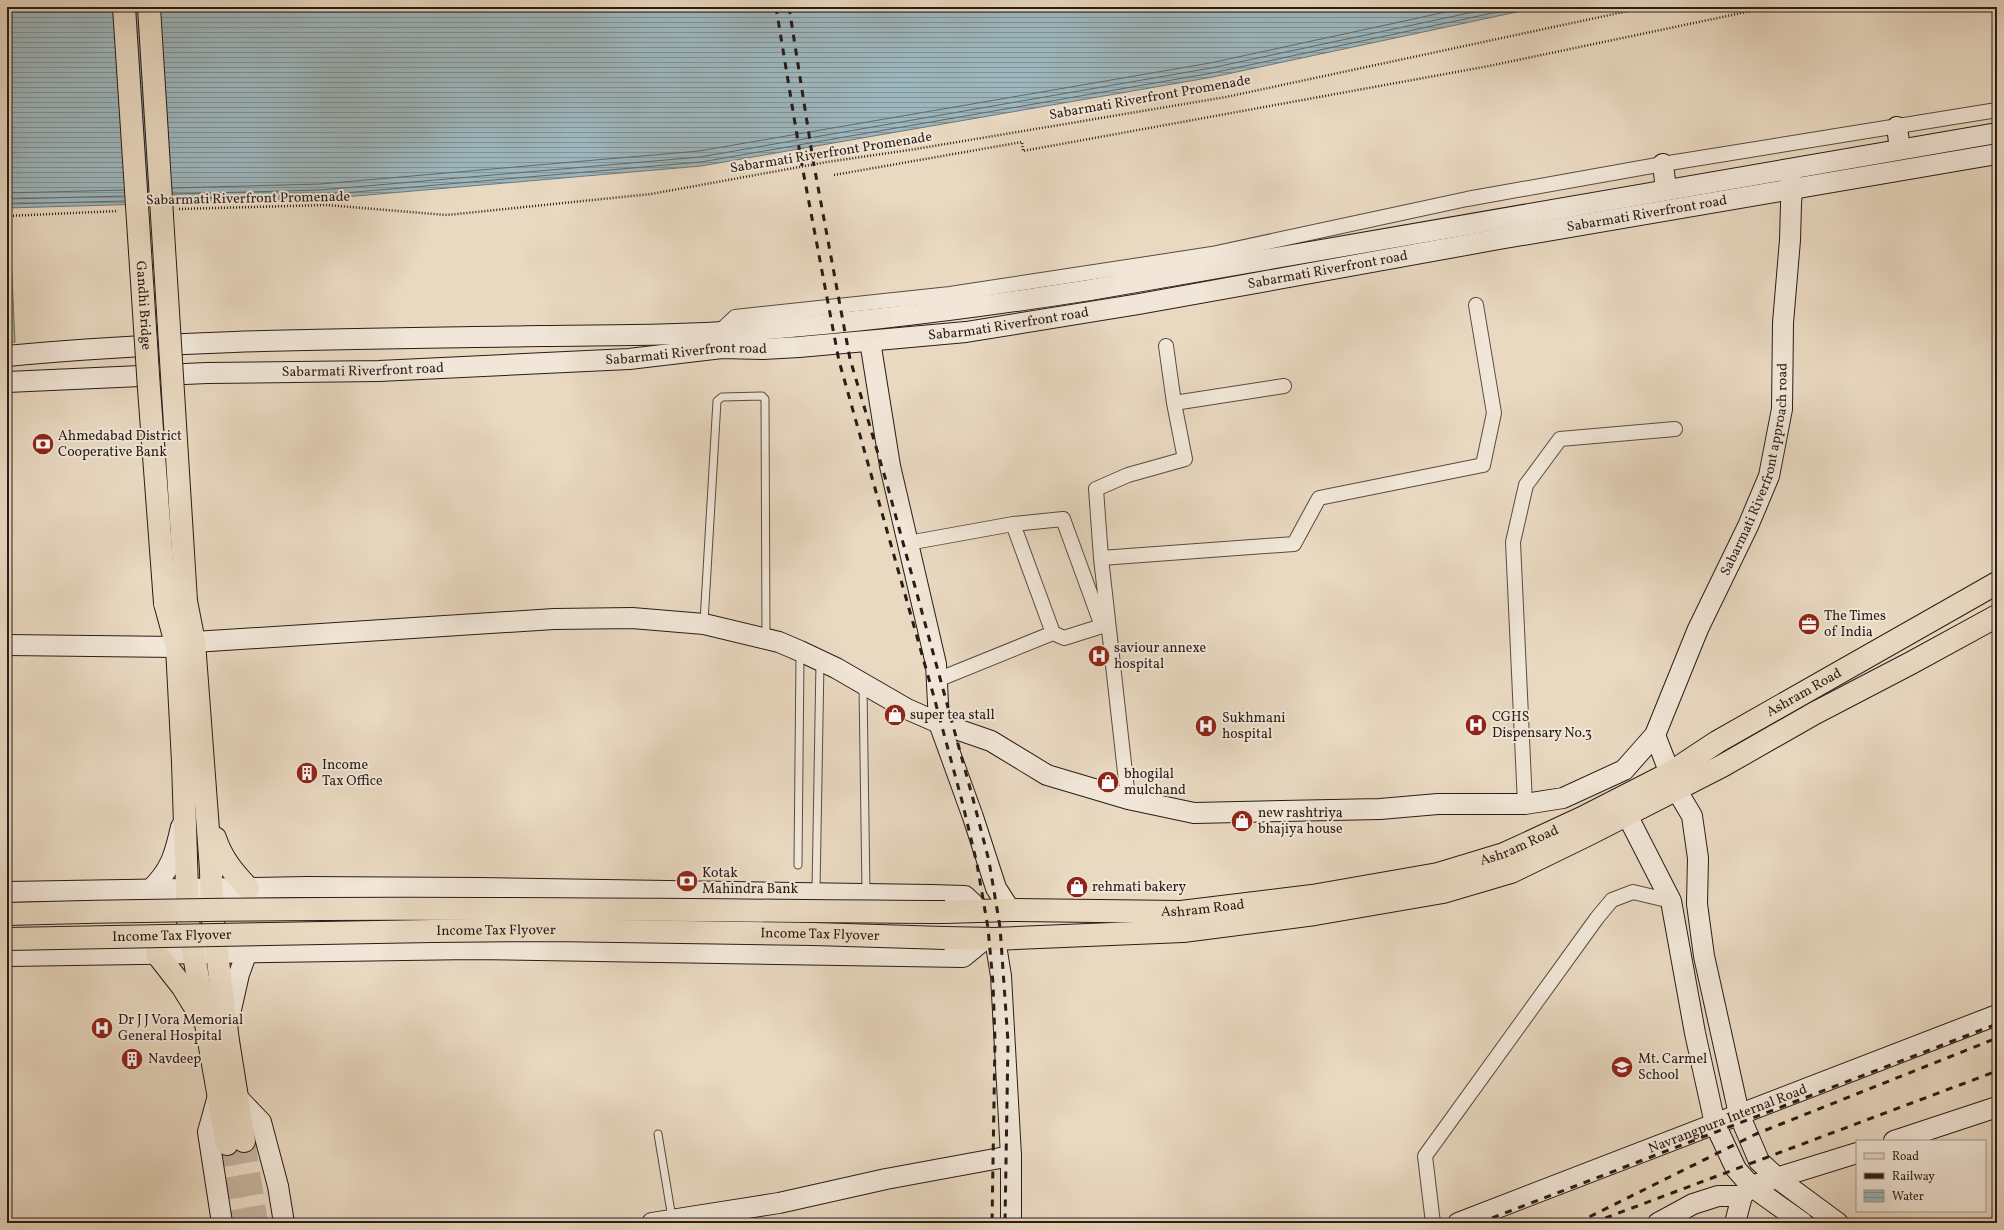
<svg xmlns="http://www.w3.org/2000/svg" width="2004" height="1230" font-family="Vollkorn,serif">
  <style>
    .green { fill: #b6bf93; stroke: #706e56 }
    .water { fill: url(#water-rules); stroke: #6f797c }
    .lines { fill: none; stroke-linecap: round; stroke-linejoin: round }
    .shore { stroke: #636a6b; stroke-width: 1 }
    .primary-tunnel { stroke: #c3b39f; stroke-width: 22; stroke-dasharray: 22 11; stroke-linecap: butt }
    .lane-casing { stroke: #594b42; stroke-width: 9 }
    .street-casing { stroke: #594b42; stroke-width: 16 }
    .secondary-casing { stroke: #291c18; stroke-width: 22 }
    .primary-casing { stroke: #291c18; stroke-width: 24 }
    .path { stroke: #291c18; stroke-width: 2.5; stroke-dasharray: 1 2; stroke-linecap: butt }
    .lane { stroke: #f1e6d7; stroke-width: 7 }
    .street { stroke: #f1e6d7; stroke-width: 14 }
    .secondary { stroke: #f1e6d7; stroke-width: 20 }
    .primary { stroke: #e9d9c1; stroke-width: 22 }
    .rail { stroke: #291c18; stroke-width: 3; stroke-dasharray: 7 7; stroke-linecap: butt }
    .primary-bridge-casing { stroke: #291c18; stroke-width: 24; stroke-linecap: butt }
    .primary-bridge { stroke: #e9d9c1; stroke-width: 22 }
    .labels { text-anchor: middle; dominant-baseline: central; stroke-width: 4; stroke-linejoin: round; paint-order: stroke }
    .street-label { font-size: 14px; fill: #291c18; stroke: #f1e6d7 }
    .poi-label { font-size: 14px; fill: #291c18; stroke: #f1e6d7; text-anchor: start }
  </style>
  <defs>
    <pattern id="water-rules" width="6" height="5" patternUnits="userSpaceOnUse"><rect width="6" height="5" fill="#9db7be"/><path d="M0 2.5h6" fill="none" stroke="#809499"/></pattern>
  </defs>
  <rect width="100%" height="100%" fill="#e9d9c1"/>
  <filter id="stains"><feTurbulence type="fractalNoise" baseFrequency=".005" numOctaves="4"/><feColorMatrix values="0 0 0 0 .2 0 0 0 0 .09 0 0 0 0 .02 0 0 0 .5 -.17"/></filter>
  <radialGradient id="worn" r=".72"><stop offset=".6" stop-color="#630" stop-opacity="0"/><stop offset="1" stop-color="#630" stop-opacity=".3"/></radialGradient>
  <path class="green" d="M7,236H10L15,342L7,343Z"/>
  <path class="water" d="M7,7H1540L1213,77L701,166L321,199L7,208Z"/>
  <g class="lines">
    <path class="shore" d="M172,188L320,184L699,151L1210,63L1469,7
      M7,193L124,190
      M173,194L320,190L700,157L1211,68L1497,7
      M7,199L124,196
      M173,199L321,195L701,162L1212,73L1521,7
      M7,204L125,201"/>
    <path class="primary-tunnel" d="M244,1141L257,1223
      M227,1144L239,1223"/>
    <g class="lane-casing">
      <path id="lane" d="M704,622L717,401L722,397L762,396L765,399L766,638
        M863,687L866,892
        M798,865L800,654
        M816,891L820,662
        M658,1134L672,1218"/>
    </g>
    <g class="street-casing">
      <path id="street" d="M719,332L735,317L950,294L1212,254L1467,199L1663,164L1997,110
        M1174,403L1284,386
        M1013,524L1053,633
        M908,543L1013,524L1063,519L1102,626L1064,638L1053,633L937,680
        M1101,558L1096,489L1128,475L1185,459L1174,403L1166,346
        M1128,799L1101,558L1294,544L1319,498L1483,465L1494,413L1476,305
        M1525,804L1513,542L1526,485L1560,439L1675,429
        M1433,1223L1425,1156L1597,918L1612,900L1633,892L1671,901"/>
    </g>
    <g class="secondary-casing">
      <g id="secondary">
        <path d="M1897,127L1900,149"/>
        <path d="M1663,164L1666,190"/>
        <path d="M870,341L890,466L936,664L939,723L973,817L996,888L1010,910"/>
        <path d="M7,356C185,339 363,339 541,336C601,335 662,336 722,332C845,325 968,309 1090,290L1997,133"/>
        <path id="s1" d="M7,382L207,373L379,371L629,359L722,348L763,349L799,347L966,332L1139,304L1499,239L1997,154"/>
        <path id="s2" d="M194,642L554,619L632,618L704,624L779,642L800,651L836,668L907,709L939,723L991,741L1047,775L1128,799L1194,813L1380,809L1438,804H1525L1563,798L1624,770L1655,735L1698,629L1748,526L1769,476L1782,409L1783,323L1790,240L1791,204L1792,189L1789,170"/>
        <path d="M7,645L177,647"/>
        <path d="M1655,735L1676,789L1692,816L1698,858L1697,904L1704,956L1739,1114L1759,1161L1777,1178L1838,1223"/>
        <path d="M1617,803L1627,815L1671,901L1695,1033L1715,1124L1736,1169L1751,1186L1803,1223"/>
        <path d="M150,890C171,870 175,854 181,827"/>
        <path d="M7,892L307,887L480,888L931,895L965,896L982,912"/>
        <path d="M995,939L1001,976L1011,1156V1223"/>
        <path d="M7,956L472,949L963,957L985,939"/>
        <path d="M228,1023L239,974L247,952"/>
        <path d="M218,1096L208,1132L222,1223"/>
        <path d="M238,1098L261,1122L278,1186L284,1223"/>
        <path d="M1894,1141L1997,1107"/>
        <path d="M652,1223L779,1203L886,1179L1011,1156"/>
        <path id="s3" d="M1458,1223L1997,1015"/>
        <path d="M1658,1223L1693,1204L1718,1196H1742"/>
        <path d="M1735,1223L1742,1196L1751,1186L1857,1153"/>
      </g>
    </g>
    <g class="primary-casing">
      <g id="primary">
        <path d="M186,601L194,642L211,870L212,913L228,1041L244,1141"/>
        <path d="M165,603L177,647L183,762L188,921L227,1144"/>
        <path d="M215,838C222,859 233,872 248,888"/>
        <path id="s4" d="M945,912L1010,910L1181,912L1312,896L1438,874L1504,854L1582,818L1670,773L1717,742L1997,583"/>
        <path d="M945,938L995,939L1183,931L1315,914L1443,892L1511,872L1589,834L1722,766L1815,713L1911,663L1997,616"/>
        <path d="M157,954L182,986L200,1015"/>
      </g>
    </g>
    <path class="path" d="M834,175L1022,142L1023,151L1489,66L1770,7
      M179,209L327,205L447,215L651,194L827,162L916,149L1226,97L1647,7
      M7,216L118,211"/>
    <use href="#lane" class="lane"/>
    <use href="#street" class="street"/>
    <use href="#secondary" class="secondary"/>
    <use href="#primary" class="primary"/>
    <path class="rail" d="M776,7L801,160L839,361L934,697L962,801L977,864L988,928L993,983L995,1041L992,1223
      M789,7L813,160L850,359L887,484L973,799L989,861L1000,927L1008,1042L1005,1223
      M1479,1223L1997,1024
      M1577,1223L1756,1134L1997,1038
      M1592,1223L1997,1071"/>
    <g class="primary-bridge-casing">
      <g id="primary-bridge">
        <path id="s5" d="M124,7L149,389L165,603"/>
        <path d="M149,7L186,601"/>
        <path d="M7,914C320,905 632,910 945,912"/>
        <path id="s6" d="M7,939L432,931L551,930L813,934L945,938"/>
      </g>
    </g>
    <use href="#primary-bridge" class="primary-bridge"/>
  </g>
  <defs>
    <g id="bank-disc" transform="scale(1.15)"><circle r="9.5" fill="#8f2418" stroke="#f1e6d7"/><path d="M-6-4H6V4H-6ZM0-2.3a2.3 2.3 0 1 0 0 4.6a2.3 2.3 0 1 0 0-4.6Z" fill="#fff"/></g>
    <g id="office-disc" transform="scale(1.15)"><circle r="9.5" fill="#8f2418" stroke="#f1e6d7"/><path d="M-6-3h4V-5.5h4V-3h4V5H-6ZM-1-4.5V-3h2v-1.5ZM-6 0V1H6V0Z" fill="#fff"/></g>
    <g id="hospital-disc" transform="scale(1.15)"><circle r="9.5" fill="#8f2418" stroke="#f1e6d7"/><path d="M-5-5h3v3.5h4V-5h3V5h-3V1.5h-4V5h-3Z" fill="#fff"/></g>
    <g id="shop-disc" transform="scale(1.15)"><circle r="9.5" fill="#8f2418" stroke="#f1e6d7"/><path d="M-5-2.5h2.3a2.7 3.5 0 0 1 5.4 0H5L5.5 6h-11ZM-1.5-2.5h3a1.5 2.3 0 0 0-3 0Z" fill="#fff"/></g>
    <g id="building-disc" transform="scale(1.15)"><circle r="9.5" fill="#8f2418" stroke="#f1e6d7"/><path d="M-4-6H4V6H1V3H-1V6H-4ZM-2.5-4.3h1.7v1.8h-1.7ZM.8-4.3h1.7v1.8H.8ZM-2.5-1h1.7V.8h-1.7ZM.8-1h1.7V.8H.8Z" fill="#fff"/></g>
    <g id="school-disc" transform="scale(1.15)"><circle r="9.5" fill="#8f2418" stroke="#f1e6d7"/><path d="M0-5L7-2L0 1L-7-2ZM-4 1L0 2.5L4 1V4Q0 6-4 4Z" fill="#fff"/></g>
  </defs>
  <g fill-rule="evenodd">
    <use href="#bank-disc" x="43" y="444"/>
    <use href="#office-disc" x="1809" y="624"/>
    <use href="#hospital-disc" x="1099" y="656"/>
    <use href="#shop-disc" x="895" y="715"/>
    <use href="#hospital-disc" x="1476" y="725"/>
    <use href="#hospital-disc" x="1206" y="726"/>
    <use href="#building-disc" x="307" y="773"/>
    <use href="#shop-disc" x="1108" y="782"/>
    <use href="#shop-disc" x="1242" y="821"/>
    <use href="#bank-disc" x="687" y="881"/>
    <use href="#shop-disc" x="1077" y="887"/>
    <use href="#hospital-disc" x="102" y="1028"/>
    <use href="#building-disc" x="132" y="1059"/>
    <use href="#school-disc" x="1622" y="1067"/>
  </g>
  <g class="labels">
    <g class="street-label">
      <text transform="translate(1150 98) rotate(-10)">Sabarmati Riverfront Promenade</text>
      <text transform="translate(831 153) rotate(-9)">Sabarmati Riverfront Promenade</text>
      <text transform="translate(248 199) rotate(-1)">Sabarmati Riverfront Promenade</text>
      <text stroke="none"><textPath href="#s1" startOffset="1652">Sabarmati Riverfront road</textPath></text>
      <text stroke="none"><textPath href="#s1" startOffset="1328">Sabarmati Riverfront road</textPath></text>
      <text stroke="none"><textPath href="#s5" startOffset="299">Gandhi Bridge</textPath></text>
      <text stroke="none"><textPath href="#s1" startOffset="1004">Sabarmati Riverfront road</textPath></text>
      <text stroke="none"><textPath href="#s1" startOffset="680">Sabarmati Riverfront road</textPath></text>
      <text stroke="none"><textPath href="#s1" startOffset="356">Sabarmati Riverfront road</textPath></text>
      <text stroke="none"><textPath href="#s2" startOffset="1810">Sabarmati Riverfront approach road</textPath></text>
      <text stroke="none"><textPath href="#s4" startOffset="906">Ashram Road</textPath></text>
      <text stroke="none"><textPath href="#s4" startOffset="582">Ashram Road</textPath></text>
      <text stroke="none"><textPath href="#s4" startOffset="258">Ashram Road</textPath></text>
      <text stroke="none"><textPath href="#s6" startOffset="489">Income Tax Flyover</textPath></text>
      <text stroke="none"><textPath href="#s6" startOffset="813">Income Tax Flyover</textPath></text>
      <text stroke="none"><textPath href="#s6" startOffset="165">Income Tax Flyover</textPath></text>
      <text stroke="none"><textPath href="#s3" startOffset="289">Navrangpura Internal Road</textPath></text>
    </g>
    <g class="poi-label">
      <text x="58" y="436">Ahmedabad District<tspan x="58" dy="16">Cooperative Bank</tspan></text>
      <text x="1824" y="616">The Times<tspan x="1824" dy="16">of India</tspan></text>
      <text x="1114" y="648">saviour annexe<tspan x="1114" dy="16">hospital</tspan></text>
      <text x="910" y="715">super tea stall</text>
      <text x="1492" y="717">CGHS<tspan x="1492" dy="16">Dispensary No.3</tspan></text>
      <text x="1222" y="718">Sukhmani<tspan x="1222" dy="16">hospital</tspan></text>
      <text x="322" y="765">Income<tspan x="322" dy="16">Tax Office</tspan></text>
      <text x="1124" y="774">bhogilal<tspan x="1124" dy="16">mulchand</tspan></text>
      <text x="1258" y="813">new rashtriya<tspan x="1258" dy="16">bhajiya house</tspan></text>
      <text x="702" y="873">Kotak<tspan x="702" dy="16">Mahindra Bank</tspan></text>
      <text x="1092" y="887">rehmati bakery</text>
      <text x="118" y="1020">Dr J J Vora Memorial<tspan x="118" dy="16">General Hospital</tspan></text>
      <text x="148" y="1059">Navdeep</text>
      <text x="1638" y="1059">Mt. Carmel<tspan x="1638" dy="16">School</tspan></text>
    </g>
  </g>
  <rect width="2004" height="1230" fill="none" stroke="#e9d9c1" stroke-width="24"/>
  <rect x="8" y="8" width="1988" height="1214" fill="none" stroke="#291c18" stroke-width="2"/>
  <rect x="12" y="12" width="1980" height="1206" fill="none" stroke="#291c18"/>
  <rect x="1856" y="1140" width="130" height="72" fill="#f1e6d7" stroke="#a1958b"/>
  <rect x="1864" y="1153" width="20" height="6" fill="#e9d9c1" stroke="#a1958b"/>
  <text x="1892" y="1160" font-size="12" fill="#291c18">Road</text>
  <rect x="1864" y="1173" width="20" height="6" fill="#291c18" stroke="#a1958b"/>
  <text x="1892" y="1180" font-size="12" fill="#291c18">Railway</text>
  <rect x="1864" y="1190" width="20" height="12" fill="url(#water-rules)" stroke="#a1958b"/>
  <text x="1892" y="1200" font-size="12" fill="#291c18">Water</text>
  <rect width="100%" height="100%" filter="url(#stains)"/>
  <rect width="100%" height="100%" fill="url(#worn)"/>
</svg>
